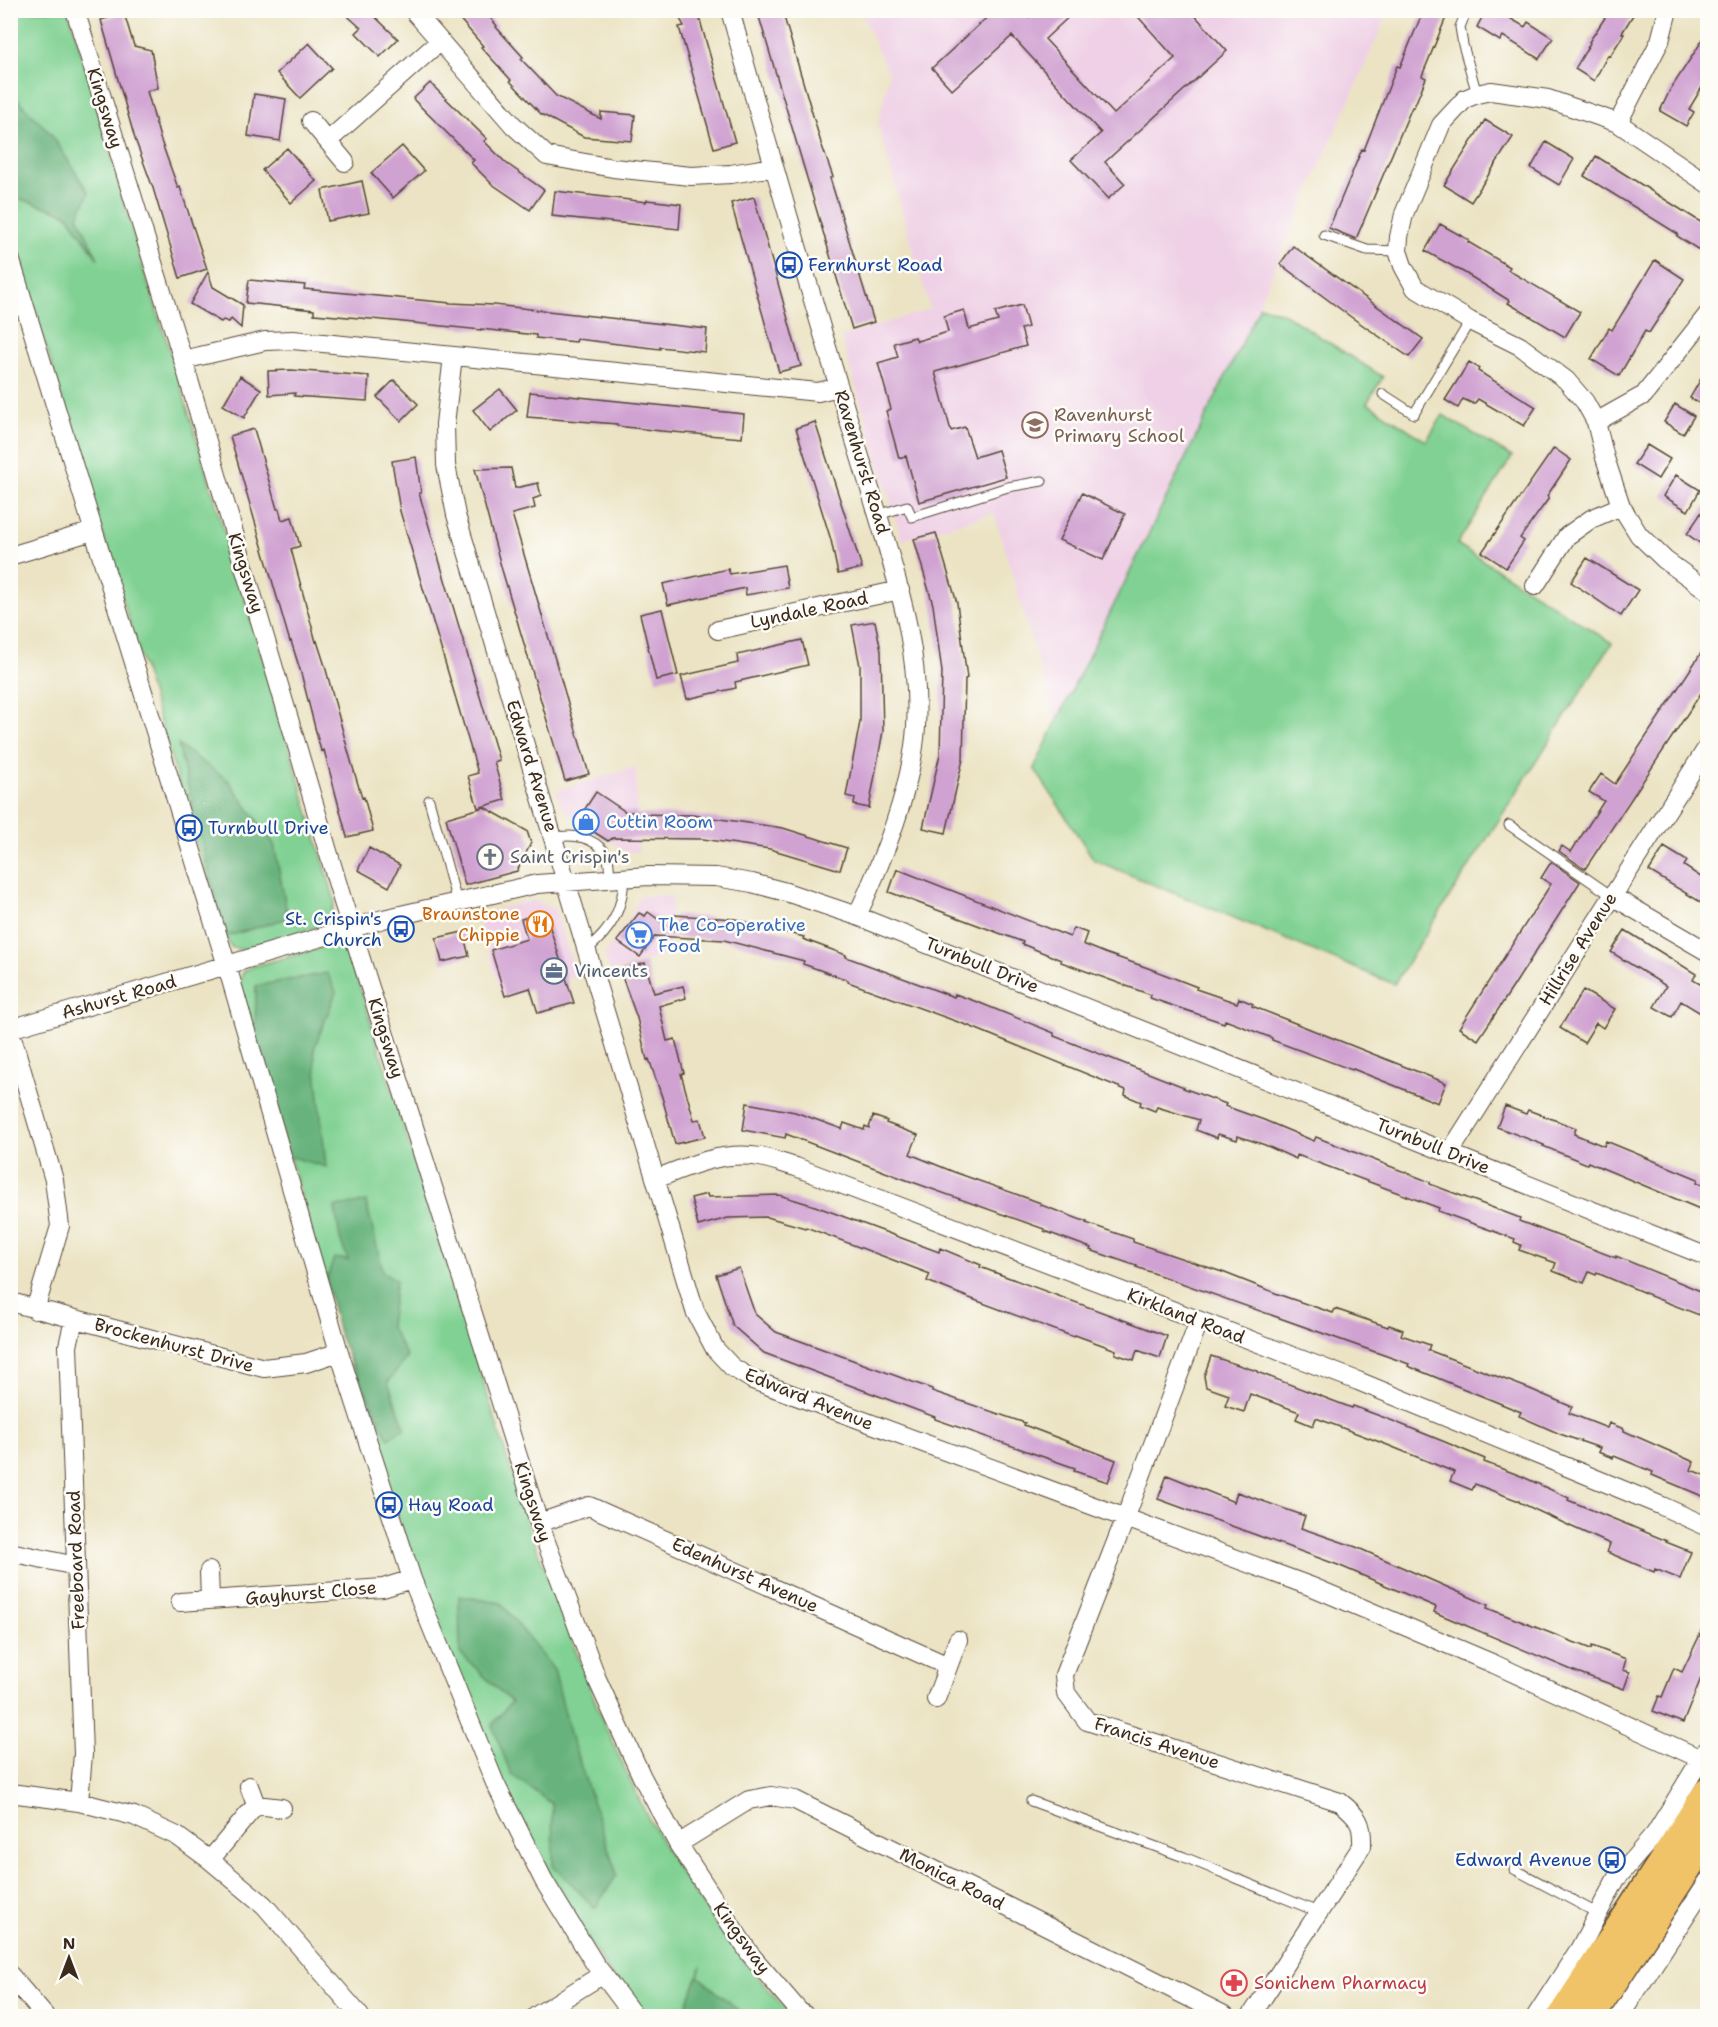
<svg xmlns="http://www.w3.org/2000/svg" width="1718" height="2027" font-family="'Shantell Sans',sans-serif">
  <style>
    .built { fill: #efd0e6 }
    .green { fill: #80d193; stroke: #5e7e58; stroke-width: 1.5 }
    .forest { fill: #68b37d; stroke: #526e4e; stroke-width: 1.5 }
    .building { fill: #d0a2d2 }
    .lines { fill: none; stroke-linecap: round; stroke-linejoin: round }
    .service-casing { stroke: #554637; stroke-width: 11 }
    .minor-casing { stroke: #554637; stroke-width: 20 }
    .primary-casing { stroke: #554637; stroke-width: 31 }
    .service { stroke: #fff; stroke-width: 9 }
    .minor { stroke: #fff; stroke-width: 18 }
    .primary { stroke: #f1c369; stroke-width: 28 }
    .labels { text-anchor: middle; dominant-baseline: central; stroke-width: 5; stroke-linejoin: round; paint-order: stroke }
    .street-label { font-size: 18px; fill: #3b2a1e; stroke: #fdfcf7 }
    .transit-label { font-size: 18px; fill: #164399; stroke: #fdfcf7; text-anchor: start }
    .education-label { font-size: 18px; fill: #785e54; stroke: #fdfcf7; text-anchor: start }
    .shop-label { font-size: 18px; fill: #366cbe; stroke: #fdfcf7; text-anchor: start }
    .worship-label { font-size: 18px; fill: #5b616d; stroke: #fdfcf7; text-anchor: start }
    .food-label { font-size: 18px; fill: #c56008; stroke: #fdfcf7; text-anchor: end }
    .service-label { font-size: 18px; fill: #4e5e75; stroke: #fdfcf7; text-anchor: start }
    .health-label { font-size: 18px; fill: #be3a42; stroke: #fdfcf7; text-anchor: start }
  </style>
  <rect width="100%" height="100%" fill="#fdfcf7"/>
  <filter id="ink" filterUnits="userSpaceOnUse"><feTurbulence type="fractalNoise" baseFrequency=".0167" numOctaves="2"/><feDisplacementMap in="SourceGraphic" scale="12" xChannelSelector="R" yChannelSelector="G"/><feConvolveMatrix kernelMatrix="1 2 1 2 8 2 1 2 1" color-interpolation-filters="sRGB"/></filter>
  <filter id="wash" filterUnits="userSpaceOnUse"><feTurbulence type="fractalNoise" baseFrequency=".008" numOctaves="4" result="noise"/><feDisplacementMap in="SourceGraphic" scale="24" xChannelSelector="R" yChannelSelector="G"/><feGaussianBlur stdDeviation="1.35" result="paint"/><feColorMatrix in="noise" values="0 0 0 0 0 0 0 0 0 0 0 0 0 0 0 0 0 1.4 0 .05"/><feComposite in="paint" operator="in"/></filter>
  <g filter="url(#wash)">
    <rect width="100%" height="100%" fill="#ebe3c3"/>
    <path class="built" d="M860,11H1389L1261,299L1260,306L1056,723L994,513L902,540L841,337L930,309L878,125L889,74Z
      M636,767L638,852H628L577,822L560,804L556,791Z
      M640,896H672L670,954L611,972L604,956L634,911Z
      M532,900L555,909L576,975L503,998L477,915Z"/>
    <path class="green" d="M10,11H69L144,271L173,360L335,901L332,912L324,925L243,950L231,947L225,937L41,330L11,219Z
      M1260,306L1283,313L1383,377L1367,403L1426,441L1443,415L1512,457L1457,544L1612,643L1394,984L1094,860L1034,768Z
      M328,946L341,948L348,955L360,987L529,1528L602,1719L646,1814L675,1865L724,1936L776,1999L794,2016H642L606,1968L554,1884L497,1773L453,1672L381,1470L239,983L243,972L251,967Z"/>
    <path class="forest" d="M10,92L51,134L89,193L78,216L98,259L67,214L11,196Z
      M178,745L228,780L274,844L288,918L225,937Z
      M327,973L336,992L314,1049L326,1167L288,1156L255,1042L256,986Z
      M366,1202L383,1272L396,1280L390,1326L407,1357L388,1382L405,1428L388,1438L340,1338L326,1281L334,1258L348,1260L340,1239L335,1207Z
      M459,1596L501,1603L554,1670L571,1737L617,1875L595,1908L553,1865L552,1804L511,1774L492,1725L511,1702L460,1653Z
      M701,1966L698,1976L745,2016H683Z"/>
    <g id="blocks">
      <path class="building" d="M341,10H368L398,39L380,57L356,33L361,28Z
        M452,10H484L497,26L496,27L523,57L521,59L556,96L601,119V112L635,115L632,141L584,137L541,114L510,81L511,80L481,47L483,46Z
        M675,10H697L735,142L714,148L679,27L684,26Z
        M757,10H782L821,143L833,177L830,178L874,322L852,329Z
        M995,10H1021L1028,18L1036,10H1076L1045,39L1114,114L1175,58L1132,10H1190L1227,51L1105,162L1125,184L1108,199L1071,160L1101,133L1012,36L952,90L932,68Z
        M1425,10H1449L1422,76L1426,78L1414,107H1412L1356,239L1329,228L1362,149L1364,150L1397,66L1400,67L1419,21Z
        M1486,10H1496L1525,27L1528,22L1553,38L1539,59L1503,36L1500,41L1477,27Z
        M1610,10H1636L1622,33L1624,34L1610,56L1608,55L1594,81L1575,69L1590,43L1589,42Z
        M124,13L134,46L151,50L158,88L147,91L160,138L178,188L180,187L207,269L180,278L153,188L135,139L101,20Z
        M1707,33V79L1689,109L1694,112L1686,126L1660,111L1670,90Z
        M309,43L332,68L300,98L277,73Z
        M430,83L487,139L484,141L506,163L544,190L530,210L492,184L471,163L474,160L413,99Z
        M254,94L286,99L280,141L248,136Z
        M1485,120L1513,137L1471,202L1444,185Z
        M1546,142L1574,159L1559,185L1531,168Z
        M402,146L424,171L393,198L371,173Z
        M287,148L316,181L291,203L262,170Z
        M1596,156L1707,226V243L1702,252L1677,236L1678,234L1584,176Z
        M362,181L369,213L328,221L322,190Z
        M555,191L646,202L647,200L681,204L679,229L552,216Z
        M754,197L801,366L779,372L731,203Z
        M1440,224L1469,240L1468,242L1510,267L1508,270L1580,312L1565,337L1508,303L1510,301L1465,273L1425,251Z
        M1293,246L1423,339L1409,357L1351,317L1280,264Z
        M1655,260L1684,279L1649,333L1645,331L1619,376L1591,359L1609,328L1612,330Z
        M208,272L213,287L243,305L241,328L231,319L229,322L223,320L221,322L190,304Z
        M249,280L305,285L304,289L451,303L494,305L707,329L705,352L660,347V349L577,339L576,342L536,338V335L481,329V330L394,321L314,314V310L246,303Z
        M1022,305L1028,327L1021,329L1026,346L935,372L951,431L965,427L975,457L998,450L1006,477L919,502L906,456L899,458L886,411L891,409L878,363L898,357L894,343L915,337L917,341L948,332L944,316L964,310L969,329L998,321L995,312Z
        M1469,362L1479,368L1478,371L1536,407L1524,426L1478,399L1474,404L1463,399L1458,408L1445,400Z
        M1707,368V408L1690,398Z
        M291,370L369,376L367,401L294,396L295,393L269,395L268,371Z
        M240,376L261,389L244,418L223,405Z
        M394,380L418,404L401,421L377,397Z
        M500,389L517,410L490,432L473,410Z
        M530,392L744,414L742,438L661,431L617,426V424L527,417Z
        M1675,404L1694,416L1683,434L1664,422Z
        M815,422L862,568L838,574L831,540L796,428Z
        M254,429L277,509H279L282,520L292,517L300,546L291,549L316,642L317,641L325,666L349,754L362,798L364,797L373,831L347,837L324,750L321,751L301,673L291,641L290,642L230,436Z
        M1647,445L1670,459L1658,479L1634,464Z
        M1554,448L1571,460L1547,496L1549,498L1520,538L1524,541L1506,568L1482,552Z
        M416,457L421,493H419L499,760L494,762L505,800L478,808L468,776L478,773L400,511L392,461Z
        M511,468L515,488L538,483L541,496L533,499L535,508L512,514L589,774L565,781L502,570L475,469Z
        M1676,475L1700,490L1688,511L1663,496Z
        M1082,493L1125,514L1103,560L1059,540Z
        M1707,504V548L1687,534Z
        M936,533L957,603L967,678L965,679L963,759L946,833L923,828L940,754L942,672L933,605L914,539Z
        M1587,558L1638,590L1621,616L1571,582Z
        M784,565L788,588L746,595L745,588L668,605L663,584L728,569L730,574Z
        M662,609L678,675L656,680L640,614Z
        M875,621L881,651L883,731L869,808L854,805L855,798L846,796L860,722V666L852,625Z
        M802,640L808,665L735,682L736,688L687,699L681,676L738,663L737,655Z
        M1707,644V684L1585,869L1559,851L1562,846L1571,852L1604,801L1589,792L1601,774L1615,784Z
        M596,792L626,812H636V814L692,815L783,828L847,848L840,870L770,849L703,839L613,838L608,841L577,821Z
        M484,807L527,831L531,843L517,871L465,885L446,818Z
        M1664,847L1687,861L1684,866L1707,881V906L1649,871Z
        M369,848L400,865L389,887L358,870Z
        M1551,862L1580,882L1513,987L1478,1040L1459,1028L1551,884L1541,878Z
        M897,869L1070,937L1074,928L1087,933L1083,944L1105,953L1148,968L1197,987L1196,989L1237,1003L1239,998L1253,1004L1252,1006L1446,1083L1438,1103L1353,1069L1352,1070L1272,1040V1038L1225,1020L1224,1023L1150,998L1151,995L1061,962V960L1022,944L1023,942L889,892Z
        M545,912L574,1003L538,1013L530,988L505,996L491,950L527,939L521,919Z
        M648,912L673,930L674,915L735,919L804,937L803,939L846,955V957L954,997L955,994L980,1003L1054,1033V1036L1184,1087L1183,1088L1226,1104L1225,1106L1264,1120L1314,1141L1316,1137L1430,1182V1184L1520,1218L1519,1221L1616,1258V1256L1691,1287L1707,1294V1318L1650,1296V1295L1597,1273L1596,1275L1589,1272L1584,1283L1553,1271L1556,1263L1519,1250L1521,1245L1514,1242L1515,1239L1438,1211L1439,1208L1297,1155L1296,1159L1265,1145L1238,1136L1237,1140L1218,1134L1217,1138L1196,1130L1199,1120L1157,1107L1155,1111L1140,1105L1141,1102L1125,1095L1126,1090L969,1026L848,982V980L803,964L804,961L724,940L655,936L640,957L617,941L639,913L645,916Z
        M1625,930L1696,974L1693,980L1707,988V1017L1681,1001L1672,1017L1654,1007L1666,986L1611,952Z
        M463,932L469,956L442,962L436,938Z
        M645,963L654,993L683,986L686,998L659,1006L667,1041L675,1039L684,1073L681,1074L694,1120L700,1119L705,1137L675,1144L662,1097L649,1059L647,1060L637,1018L620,971Z
        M1583,990L1615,1009L1603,1028L1596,1023L1584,1043L1560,1028Z
        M747,1103L795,1112L842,1129L844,1123L864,1130L865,1126L869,1128L873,1116L887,1121L886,1123L918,1135L910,1154L954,1172L1041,1203V1205L1087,1222L1086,1223L1133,1239V1242L1225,1273L1283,1296L1333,1313L1335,1309L1388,1327L1389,1325L1403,1330L1401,1335L1430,1345L1428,1350L1530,1389L1572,1407L1569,1413L1607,1428L1609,1423L1624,1429V1431L1694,1462L1691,1470L1707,1476V1498L1652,1475L1653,1472L1614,1456L1613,1458L1598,1452L1600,1448L1560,1434L1519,1416L1521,1412L1408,1366L1409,1364L1136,1267L1137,1266L1090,1250L1091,1248L1044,1231V1229L901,1178L786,1134L785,1138L743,1130Z
        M1505,1106L1526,1114L1528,1110L1576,1128L1574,1134L1604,1146L1606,1141L1698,1179L1697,1182L1707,1186V1212L1588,1162L1587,1164L1543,1146L1544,1145L1497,1127Z
        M707,1194L708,1197L779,1195L815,1206L939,1252L940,1248L981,1265L980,1267L1167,1336L1160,1358L1137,1350L1134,1360L1115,1354L1116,1350L1075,1335L1074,1337L972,1299L927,1281L930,1274L806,1227L805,1228L767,1217L728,1218L698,1226L691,1198Z
        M739,1268L755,1314L776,1332L932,1389V1391L1025,1423L1024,1425L1116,1460L1108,1482L1074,1471L1075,1468L935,1419V1417L764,1353L733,1326L716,1275Z
        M1211,1356L1257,1371V1372L1352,1408L1353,1406L1388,1419L1445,1442L1485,1459L1484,1462L1521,1476L1569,1498L1568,1500L1667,1541L1666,1542L1691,1552L1680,1579L1655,1569L1654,1572L1607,1552L1610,1544L1570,1526L1519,1502V1501L1475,1484L1472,1490L1450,1481L1454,1472L1385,1444L1316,1418L1313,1426L1296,1419L1299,1412L1250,1394L1244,1412L1225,1406L1229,1395L1206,1387L1204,1376Z
        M1167,1475L1234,1502L1237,1492L1305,1516L1301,1528L1356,1547L1488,1605L1487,1608L1591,1649L1592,1646L1626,1659L1623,1670L1630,1672L1624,1689L1574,1671L1434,1612L1436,1607L1338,1565L1158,1499Z
        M1707,1620V1663L1683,1723L1653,1711L1659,1696L1662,1697L1674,1668L1682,1672Z"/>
    </g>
  </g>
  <g filter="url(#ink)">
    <use href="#blocks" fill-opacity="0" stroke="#554637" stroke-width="1.5"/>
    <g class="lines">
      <g class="service-casing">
        <path id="service" d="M1467,10L1460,27L1463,45L1477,94
          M1324,235L1367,250L1398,251
          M1383,394L1414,414L1470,321
          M878,515L907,506L912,517L1008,487L1042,481
          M429,800L457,902
          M1509,825L1612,896
          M554,838C572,833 595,837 606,854C610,860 609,871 610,878
          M588,949C612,929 623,909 624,877
          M1031,1801L1184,1857L1318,1912
          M1514,1869L1597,1913"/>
      </g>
      <g class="minor-casing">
        <path id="minor" d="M75,10L183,360L343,902L539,1523L597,1679L642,1777L678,1844L750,1954L799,2011L806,2016
          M413,10L513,125L547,156L613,168L691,176L731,174L773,167
          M730,10C766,141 804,271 843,401C856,445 870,488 883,532C902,597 920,658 916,727C912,789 883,859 857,916
          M311,121L345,162
          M1618,123L1660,41L1668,10
          M328,141L440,41
          M1708,184L1618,123L1548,99L1491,91L1477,94L1465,99L1441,125L1404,214L1399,237L1398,251L1403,266L1415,288L1470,321L1520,346L1566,380L1585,402L1596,422L1605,458L1621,506L1639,535L1665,560L1708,591
          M10,258L227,966L339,1352L412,1579L495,1783L544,1881L595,1964L634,2016
          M453,356L445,424L446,465L456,515L695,1311L715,1349L732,1367L753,1380L1315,1588L1494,1664L1701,1759
          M183,360L265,341L293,340L818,392L839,387
          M1596,422L1644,395L1708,314
          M10,556L93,531
          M1535,586L1567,536L1591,519L1621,506
          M718,630L900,590
          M1612,896L1708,952
          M10,1029L383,919L537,884L648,876L716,877L752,883L786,892L857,916L1708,1257
          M10,1030L54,1180L60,1226L35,1310
          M1450,1152L1708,746
          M656,1179C690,1165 723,1151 760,1157C772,1159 784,1164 796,1167L1358,1381L1662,1506L1708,1527
          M10,1302L264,1368L306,1363L339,1352
          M74,1319L68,1346L83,1754L79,1802
          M1199,1321L1125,1519L1064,1675L1066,1693L1087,1721L1340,1802C1358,1816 1363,1823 1362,1846L1251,2016
          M539,1523L589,1506L948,1666
          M10,1552L76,1566
          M209,1571L210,1600
          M180,1602L383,1588L412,1579
          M936,1699L958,1640
          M249,1786L256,1805L282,1808
          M10,1793L79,1802L134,1816L177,1836L210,1860L264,1905L360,2016
          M678,1844L749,1800L771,1796L795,1800L1226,2016
          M210,1860L256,1805
          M10,1975L45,2016
          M536,2016L603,1974
          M1536,2016L1580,1948L1616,1879L1655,1834L1706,1751
          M1620,2016L1708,1881"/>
      </g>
      <g class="primary-casing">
        <path id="primary" d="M1562,2016L1708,1792
          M1591,2016L1708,1836"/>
      </g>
      <use href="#service" class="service"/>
      <use href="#minor" class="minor"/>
      <use href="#primary" class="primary"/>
    </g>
  </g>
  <defs>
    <g id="bus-ring" transform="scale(1.35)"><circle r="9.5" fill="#fdfcf7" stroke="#1a4fb4" stroke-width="1.5"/><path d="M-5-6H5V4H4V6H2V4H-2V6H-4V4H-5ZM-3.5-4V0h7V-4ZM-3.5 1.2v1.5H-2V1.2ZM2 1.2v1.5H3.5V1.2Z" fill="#1a4fb4"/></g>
    <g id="school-ring" transform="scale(1.35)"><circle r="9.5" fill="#fdfcf7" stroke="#8d6e63" stroke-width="1.5"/><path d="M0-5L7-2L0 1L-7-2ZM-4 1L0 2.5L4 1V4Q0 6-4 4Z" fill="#8d6e63"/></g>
    <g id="shop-ring" transform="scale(1.35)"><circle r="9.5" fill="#fdfcf7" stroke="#3f7fe0" stroke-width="1.5"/><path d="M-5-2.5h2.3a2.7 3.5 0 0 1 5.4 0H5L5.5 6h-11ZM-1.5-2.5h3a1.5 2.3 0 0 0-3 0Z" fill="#3f7fe0"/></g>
    <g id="church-ring" transform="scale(1.35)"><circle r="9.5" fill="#fdfcf7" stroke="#6b7280" stroke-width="1.5"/><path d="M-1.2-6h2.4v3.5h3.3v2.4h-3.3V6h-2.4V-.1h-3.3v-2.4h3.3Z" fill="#6b7280"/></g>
    <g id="restaurant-ring" transform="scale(1.35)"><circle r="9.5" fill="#fdfcf7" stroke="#e8710a" stroke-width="1.5"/><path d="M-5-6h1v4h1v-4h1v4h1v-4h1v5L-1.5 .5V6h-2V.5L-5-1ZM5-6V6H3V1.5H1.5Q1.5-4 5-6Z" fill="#e8710a"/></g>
    <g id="supermarket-ring" transform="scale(1.35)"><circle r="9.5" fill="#fdfcf7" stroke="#3f7fe0" stroke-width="1.5"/><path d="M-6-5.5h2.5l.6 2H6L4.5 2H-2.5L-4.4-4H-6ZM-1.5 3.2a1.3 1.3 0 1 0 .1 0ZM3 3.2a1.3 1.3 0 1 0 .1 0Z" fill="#3f7fe0"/></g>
    <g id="office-ring" transform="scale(1.35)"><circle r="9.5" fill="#fdfcf7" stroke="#5c6f8a" stroke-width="1.5"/><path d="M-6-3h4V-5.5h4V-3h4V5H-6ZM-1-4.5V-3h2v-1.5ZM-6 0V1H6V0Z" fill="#5c6f8a"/></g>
    <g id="pharmacy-ring" transform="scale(1.35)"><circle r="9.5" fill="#fdfcf7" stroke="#e0444e" stroke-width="1.5"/><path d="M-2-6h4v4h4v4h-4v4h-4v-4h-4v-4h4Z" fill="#e0444e"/></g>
  </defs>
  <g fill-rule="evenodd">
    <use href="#bus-ring" x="789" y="265"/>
    <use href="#school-ring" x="1035" y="425"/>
    <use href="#shop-ring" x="586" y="822"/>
    <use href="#bus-ring" x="189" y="828"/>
    <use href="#church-ring" x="490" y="857"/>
    <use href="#restaurant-ring" x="540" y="924"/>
    <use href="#bus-ring" x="401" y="929"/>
    <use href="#supermarket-ring" x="639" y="935"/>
    <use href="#office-ring" x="554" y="971"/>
    <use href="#bus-ring" x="389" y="1505"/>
    <use href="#bus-ring" x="1612" y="1860"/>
    <use href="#pharmacy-ring" x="1234" y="1983"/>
  </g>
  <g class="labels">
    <g class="street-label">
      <text transform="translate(105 108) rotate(73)">Kingsway</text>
      <text transform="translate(862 462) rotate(73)">Ravenhurst Road</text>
      <text transform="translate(246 573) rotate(73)">Kingsway</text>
      <text transform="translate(809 610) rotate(-12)">Lyndale Road</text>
      <text transform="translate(532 766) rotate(73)">Edward Avenue</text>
      <text transform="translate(1578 949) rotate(-58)">Hillrise Avenue</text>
      <text transform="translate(982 965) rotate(22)">Turnbull Drive</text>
      <text transform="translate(119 997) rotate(-16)">Ashurst Road</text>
      <text transform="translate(386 1038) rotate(73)">Kingsway</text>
      <text transform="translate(1433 1146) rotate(22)">Turnbull Drive</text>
      <text transform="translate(1186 1316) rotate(21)">Kirkland Road</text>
      <text transform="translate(174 1345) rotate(15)">Brockenhurst Drive</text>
      <text transform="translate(809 1399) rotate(22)">Edward Avenue</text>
      <text transform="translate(533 1502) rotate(72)">Kingsway</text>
      <text transform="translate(76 1560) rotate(-92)">Freeboard Road</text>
      <text transform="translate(745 1575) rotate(24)">Edenhurst Avenue</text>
      <text transform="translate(311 1593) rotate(-5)">Gayhurst Close</text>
      <text transform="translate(1157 1743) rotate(18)">Francis Avenue</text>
      <text transform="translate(952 1879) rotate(27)">Monica Road</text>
      <text transform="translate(742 1938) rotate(54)">Kingsway</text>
    </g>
    <g class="transit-label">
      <text x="808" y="265">Fernhurst Road</text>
      <text x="208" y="828">Turnbull Drive</text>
      <text x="382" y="919" text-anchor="end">St. Crispin's<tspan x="382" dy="21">Church</tspan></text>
      <text x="408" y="1505">Hay Road</text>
      <text x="1592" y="1860" text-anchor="end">Edward Avenue</text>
    </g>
    <g class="education-label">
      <text x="1054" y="415">Ravenhurst<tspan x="1054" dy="21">Primary School</tspan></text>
    </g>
    <g class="shop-label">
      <text x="606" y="822">Cuttin Room</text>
      <text x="658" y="925">The Co-operative<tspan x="658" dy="21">Food</tspan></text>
    </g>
    <g class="worship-label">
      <text x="510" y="857">Saint Crispin's</text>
    </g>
    <g class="food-label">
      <text x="520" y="914">Braunstone<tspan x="520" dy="21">Chippie</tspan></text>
    </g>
    <g class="service-label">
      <text x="574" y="971">Vincents</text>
    </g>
    <g class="health-label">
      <text x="1254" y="1983">Sonichem Pharmacy</text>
    </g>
  </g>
  <rect width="1718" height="2027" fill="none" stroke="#fdfcf7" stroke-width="36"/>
  <g transform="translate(69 1958)" stroke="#fdfcf7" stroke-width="4.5" paint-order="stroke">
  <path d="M0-4.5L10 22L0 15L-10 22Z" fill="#3b2a1e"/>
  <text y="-9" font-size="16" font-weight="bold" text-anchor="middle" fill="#3b2a1e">N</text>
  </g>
</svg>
